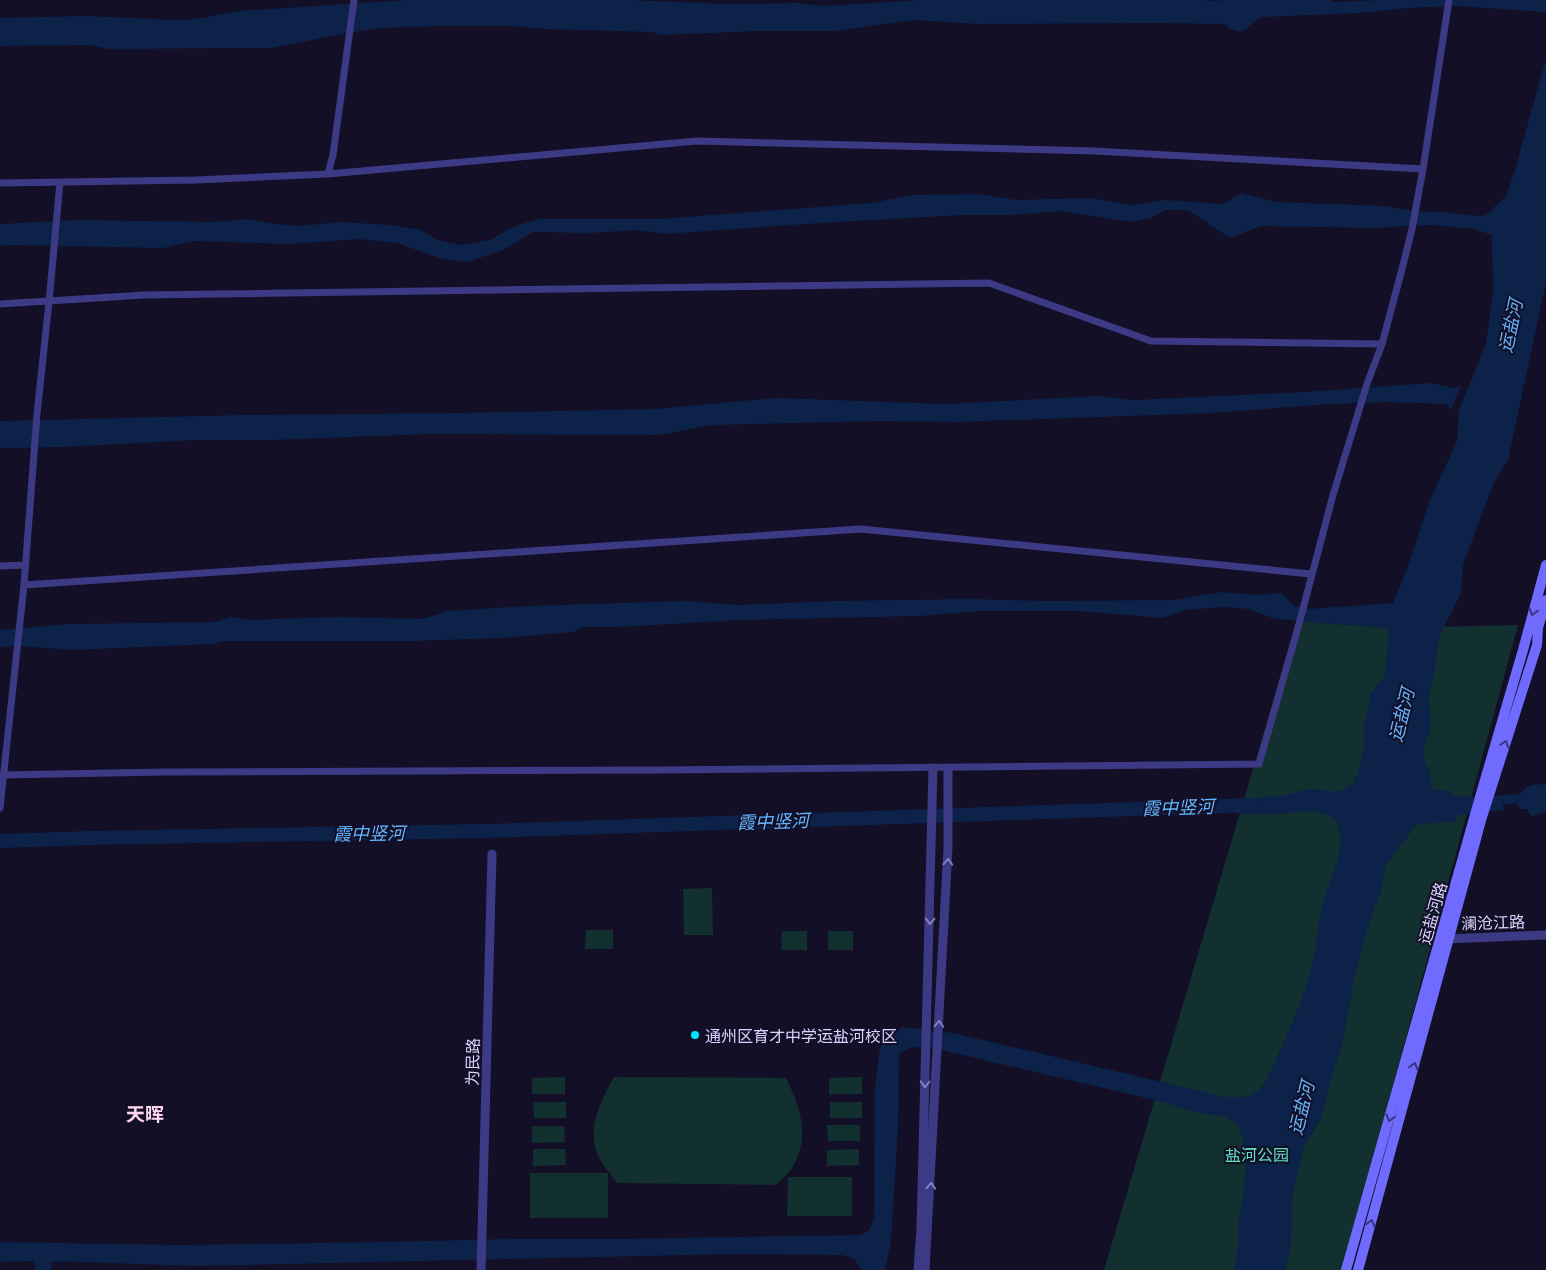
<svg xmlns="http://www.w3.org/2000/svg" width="1546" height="1270" font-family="Lato,'Noto Sans SC',sans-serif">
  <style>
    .green { fill: #12302f }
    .water { fill: #0c2248 }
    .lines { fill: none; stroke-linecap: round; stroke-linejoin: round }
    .river { stroke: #0c2248; stroke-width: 14 }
    .minor { stroke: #3d3a85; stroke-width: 7 }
    .tertiary { stroke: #3d3a85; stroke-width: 9 }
    .secondary { stroke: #6f6bff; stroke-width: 10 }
    .oneway { stroke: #38347d }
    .oneway2 { stroke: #837fbc }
    .poi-dot { fill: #00e5ff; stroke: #130f26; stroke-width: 2 }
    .labels { text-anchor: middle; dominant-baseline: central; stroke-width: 4; stroke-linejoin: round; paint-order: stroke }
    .street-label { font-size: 16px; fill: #d9d4ff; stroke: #130f26 }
    .poi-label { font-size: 16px; fill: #d9d4ff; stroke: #130f26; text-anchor: start }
    .park-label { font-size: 16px; fill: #5fe0c0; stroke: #130f26 }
    .water-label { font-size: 18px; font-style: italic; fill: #62b6ff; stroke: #130f26 }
    .quarter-label { font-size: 19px; font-weight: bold; fill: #ffd6f0; stroke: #130f26 }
  </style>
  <rect width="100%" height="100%" fill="#130f26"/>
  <path class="green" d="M1297,621L1390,628L1518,625L1343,1270H1104Z
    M712,888L713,935H684L683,889Z
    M586,930H613V949H585Z
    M782,931H807V950H781Z
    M828,931H853V950H828Z
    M565,1077V1094H532V1078Z
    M614,1077L786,1078C800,1107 811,1137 792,1168C788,1174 781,1180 776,1185L617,1183C610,1173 600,1162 596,1151C588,1126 602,1098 614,1077Z
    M862,1077V1094H829V1078Z
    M533,1102H566V1118H534Z
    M830,1102H862V1118H830Z
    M827,1125H860V1141H828Z
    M532,1126H564L565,1142L532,1143Z
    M533,1149H565L566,1165L533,1166Z
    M859,1149V1165L827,1166V1150Z
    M530,1173H608V1218H530Z
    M788,1177H852V1216H787Z"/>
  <path class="water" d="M407,0H629L731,4L799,3L823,6L920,0H1204L1216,1L1222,0H1330L1336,2L1379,0H1546V12L1457,6L1407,8L1360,13L1261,17L1242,32L1230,29L1225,24L1158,23L978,24L914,20L835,31H756L661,35L652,32L546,29L512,26H436L384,28L347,33L272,48L107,49L90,45L0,46V18L85,16L176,20L197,19L238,11Z
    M1546,59V282L1508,460L1494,482L1463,565L1461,593L1439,637L1435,669L1429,697L1431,730L1424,745V760L1431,775V787L1435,790L1451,791L1454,795L1472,797L1520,794C1529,783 1533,785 1546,784V810L1543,813L1531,816L1527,809H1520L1516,803L1503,804L1504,810L1458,815L1454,822L1416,824L1408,836L1386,864L1381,892L1372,913L1355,975L1344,1034L1321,1118L1304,1148L1301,1160L1293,1195L1290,1253L1285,1270H1234L1237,1255L1239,1219L1243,1196L1246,1165L1243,1140L1239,1125L1227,1117L1194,1112L1163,1102L933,1048L911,1047L899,1054L898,1128L891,1241L885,1270H862L854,1259L842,1255L733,1254L196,1266L52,1261L51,1270H35V1261L0,1262V1242L180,1245L384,1242L514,1239H618L860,1235L869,1230L874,1219L875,1088L880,1048L889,1034L903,1027L953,1033L1226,1097C1247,1097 1254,1098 1267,1080C1282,1045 1301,1007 1311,970C1317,949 1317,927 1322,906C1327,884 1355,835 1331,817C1316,807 1295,813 1279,814C1265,815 1251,814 1237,813V800L1288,795L1303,790L1318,789L1335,792L1342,790L1353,784L1360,768L1365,740L1364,725L1371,693L1385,677L1389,628L1297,621L1273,618L1248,609L1226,607L1185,610L1163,618L1079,611H980L919,616L741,620L619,627H584L573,632L501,638L413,641H224L211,644L72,650L21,646L0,647V630L67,624L216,622L230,617L249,620L338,617L422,619L449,611L527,606L685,601L738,605L835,601L969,599L1051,601L1174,600L1222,592L1256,595L1282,593L1294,606L1308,609L1393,603L1406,572L1430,500L1457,441L1459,410L1486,344L1493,292L1492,235L1474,229L1433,225L1404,226L1380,228L1261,226L1230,238L1188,210H1165L1151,218L1132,222L1059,211L1012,215H962L820,223L665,234L637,230L590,233L533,232L503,250L467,262L442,259L397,243L359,239L290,244L193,241L163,248L13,245L0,246V224L78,220L214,222L248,219L275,224L299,226L340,222L391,225L420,230L438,240L460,245L490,240L515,226L539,219H660L871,203L912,195L980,194L1016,200L1090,198L1131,205L1165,200L1224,204L1240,193L1277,202L1386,206L1413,211L1444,212L1478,216L1486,215L1506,196L1515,170Z
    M1431,383L1454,388L1461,386L1451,410L1447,404L1387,402L1331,404L1210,413L958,422L881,421L711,425L660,435L430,434L272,440H196L63,447L0,448V421L242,415L455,413L655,409L776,398L946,404L1097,396L1134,400L1306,392Z"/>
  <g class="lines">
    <path class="river" d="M0,841L90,838L485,831L1254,805"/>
    <path class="minor" d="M328,174L333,155L354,0
      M0,183L196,180L328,174L697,141L1094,151L1423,169
      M0,304L144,295L989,283L1151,341L1382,344
      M0,566L25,565
      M24,585L861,529L1311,574
      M0,775L166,772L659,770L1259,764L1299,624L1333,495L1367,384L1382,344L1401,273L1412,229L1423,169L1449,0
      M0,808L24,585L37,414L49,302L60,182"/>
    <path class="tertiary" d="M1444,939L1546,935
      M481,1270L492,854
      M918,1270L921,1228L933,768
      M925,1270L948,848V768"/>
    <path class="secondary" d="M1346,1270L1482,790L1523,650L1546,565
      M1358,1270L1482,817L1537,645L1538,628L1546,600"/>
  </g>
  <defs><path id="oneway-chevron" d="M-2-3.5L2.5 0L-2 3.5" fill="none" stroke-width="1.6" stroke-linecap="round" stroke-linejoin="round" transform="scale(1.25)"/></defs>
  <g class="oneway">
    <use href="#oneway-chevron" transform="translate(1533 612) rotate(106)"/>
    <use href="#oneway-chevron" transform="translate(1505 744) rotate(-72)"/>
    <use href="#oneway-chevron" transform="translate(1414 1066) rotate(-75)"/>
    <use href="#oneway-chevron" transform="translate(1390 1118) rotate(106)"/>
    <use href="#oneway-chevron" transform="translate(1371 1223) rotate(-75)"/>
  </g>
  <g class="oneway2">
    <use href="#oneway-chevron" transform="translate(948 862) rotate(-87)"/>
    <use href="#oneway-chevron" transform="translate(930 921) rotate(92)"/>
    <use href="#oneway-chevron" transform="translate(939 1024) rotate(-87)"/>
    <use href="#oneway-chevron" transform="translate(925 1084) rotate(92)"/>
    <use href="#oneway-chevron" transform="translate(931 1186) rotate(-87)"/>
  </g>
  <circle class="poi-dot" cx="695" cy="1035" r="5"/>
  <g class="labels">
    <g class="street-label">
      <text transform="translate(1432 913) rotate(-74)">运盐河路</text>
      <text transform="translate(1493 922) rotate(-2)">澜沧江路</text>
      <text transform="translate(472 1062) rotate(-89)">为民路</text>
    </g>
    <g class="poi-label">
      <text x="705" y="1035">通州区育才中学运盐河校区</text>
    </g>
    <g class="park-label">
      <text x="1257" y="1154">盐河公园</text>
    </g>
    <g class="water-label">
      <text transform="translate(1510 326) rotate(-78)">运盐河</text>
      <text transform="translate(1401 715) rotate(-76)">运盐河</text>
      <text transform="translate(1178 807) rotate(-2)">霞中竖河</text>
      <text transform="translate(773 821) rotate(-2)">霞中竖河</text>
      <text transform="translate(369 833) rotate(-1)">霞中竖河</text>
      <text transform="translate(1301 1108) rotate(-76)">运盐河</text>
    </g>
    <g class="quarter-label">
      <text x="145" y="1113">天晖</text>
    </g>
  </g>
</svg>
